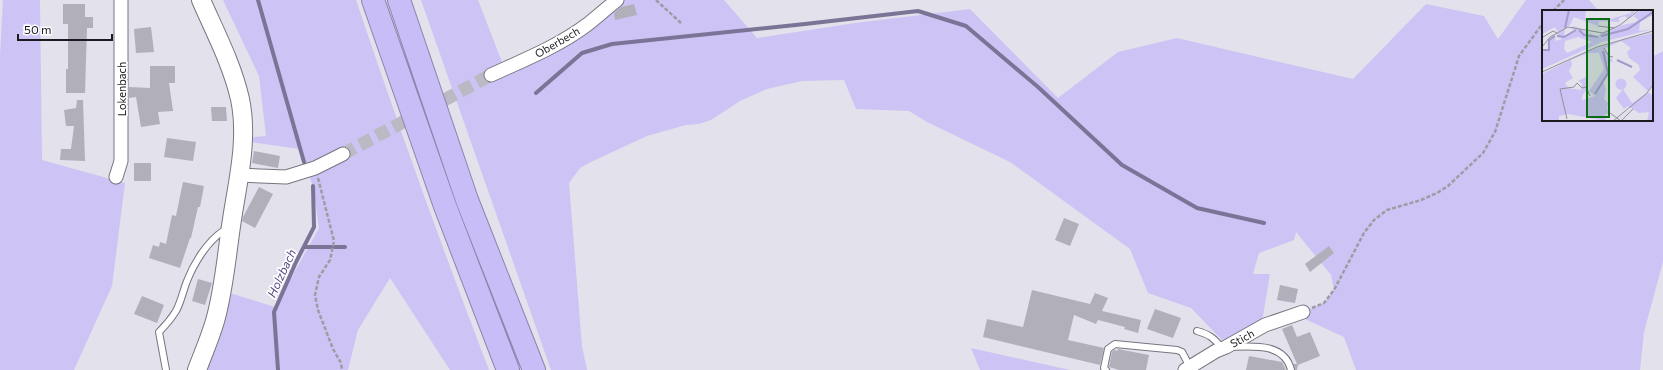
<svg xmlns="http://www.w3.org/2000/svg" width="1663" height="370" font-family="Commissioner,sans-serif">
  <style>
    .green { fill: #cdc4f5 }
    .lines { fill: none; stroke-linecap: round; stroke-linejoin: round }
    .stream { stroke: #7b7496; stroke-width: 4 }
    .building { fill: #b1afba }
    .street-tunnel { stroke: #bbb9c3; stroke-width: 13; stroke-dasharray: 13 6; stroke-linecap: butt }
    .lane-casing { stroke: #77757f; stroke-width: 8 }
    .street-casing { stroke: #77757f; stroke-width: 15 }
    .secondary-casing { stroke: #77757f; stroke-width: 20 }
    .highway-casing { stroke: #8c84ab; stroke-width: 24 }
    .path { stroke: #9d9ca4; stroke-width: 2.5; stroke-dasharray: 4 2; stroke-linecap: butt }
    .lane { stroke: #fff; stroke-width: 6 }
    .street { stroke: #fff; stroke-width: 13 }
    .secondary { stroke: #fff; stroke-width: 18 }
    .highway { stroke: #c9bdf7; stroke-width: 22 }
    .labels { text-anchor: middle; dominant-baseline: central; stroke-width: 3.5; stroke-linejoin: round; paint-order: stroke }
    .street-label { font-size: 11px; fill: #1b1a1e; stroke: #fff }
    .water-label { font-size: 12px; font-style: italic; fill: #564784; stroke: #fff }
    .inset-river { fill: none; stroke: #a49bca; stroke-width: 2 }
    .inset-road { fill: none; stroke: #93919a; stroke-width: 1 }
    .view { fill: #0a6a15; fill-opacity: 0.15; stroke: #0a6a15; stroke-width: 2 }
    .inset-edge { fill: none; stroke: #1b1a1e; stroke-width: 2 }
  </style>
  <rect width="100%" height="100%" fill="#e3e1ec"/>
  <path class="green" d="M3,0H40L42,160L125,183L112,286L74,370H0V56Z
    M223,0H356C398,125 442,248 489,370H450L390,278L358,330L348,370H205L230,293L275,307L319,228L313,186L299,149L250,142V139L254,137L266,136L259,76Z
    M421,0H478L507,75L623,0H724L757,38L855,23L970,9L1058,98L1118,52L1177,38L1353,79L1426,4L1484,16L1498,39L1526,0H1589L1599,11H1543V120H1652V57L1663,51V262L1644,332L1640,370H1356L1344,337L1296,315L1324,303L1334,290L1331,275L1296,232L1294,240L1259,253L1253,274H1270L1262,322L1229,342L1222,340L1191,308L1148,293L1130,249L1010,162L927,122L909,111L856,109L844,80L802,81L767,89L740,101L711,120L699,124L686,125L647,136L593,161L580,168L569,183L582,346L587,370H551Z
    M971,348L1070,370H980Z"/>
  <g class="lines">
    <path class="stream" d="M258,0L304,162
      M536,93L582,53L612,44L805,24L918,11L966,26L1038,87L1122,165L1197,208L1264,223
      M304,247H345
      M278,370L274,312L296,262L314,227L313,186"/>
  </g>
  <path class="building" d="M63,4H85V17H93V28H87L85,93H66V69H68V24H63Z
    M634,4L637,15L615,20L614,13L621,7Z
    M151,27L154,52L136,53L134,29Z
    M150,66H175V83H169L173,111L158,112L160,124L141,127L136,97L129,98V87L150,88Z
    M77,100H83L85,161L60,160L61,149H71L74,126H66L64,110L76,108Z
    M211,107H226L227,121H212Z
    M167,138L196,142L193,161L164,157Z
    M254,151L280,156L278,168L252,163Z
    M134,163H151V181H134Z
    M183,182L204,186L200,207H198L191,238H190L180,268L149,258L153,245L159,247L160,242L166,244L172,215L176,216Z
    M259,187L273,194L255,228L242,221L243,217Z
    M1064,218L1079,224L1070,246L1055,240Z
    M1329,246L1334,253L1310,272L1305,264Z
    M198,279L212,283L205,305L192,301Z
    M1280,285L1298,289L1295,303L1277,300Z
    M1032,290L1090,304L1095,293L1108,298L1102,311L1141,320L1138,333L1124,329L1125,327L1098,320L1096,324L1074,315L1068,340L1104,348L1100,365L983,337L987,319L1023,327Z
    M142,296L164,305L157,323L134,314Z
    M1155,309L1181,318L1173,338L1147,329Z
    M1292,325L1297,337L1310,332L1320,356L1298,365L1297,370H1295L1293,364H1297L1282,329Z
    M1118,349L1149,355L1146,370H1119L1109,367L1112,352L1114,350L1117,351Z
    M1249,356L1282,362L1286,370H1246Z"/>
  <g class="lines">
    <path class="street-tunnel" d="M343,154L491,75"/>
    <g class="lane-casing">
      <path id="lane" d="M1197,331C1208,334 1215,338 1221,348
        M1231,347C1253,346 1285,343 1291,370
        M166,370L159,332C166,325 171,319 176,311C181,302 183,291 187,281C194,263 207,242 223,231H228
        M1106,370L1104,368L1108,349L1115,344L1177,350L1182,352L1190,367"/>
    </g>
    <g class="street-casing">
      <path id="street" d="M491,75C524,60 559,46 588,24C598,16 607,8 617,0
        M239,175L286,177L315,168L343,154
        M116,177L121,161V0
        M1185,370L1216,351L1226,347L1265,325L1303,312"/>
    </g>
    <g class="secondary-casing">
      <path id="secondary" d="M197,370C203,354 210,338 215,321C225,286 227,249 233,213C239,176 248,137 240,99C232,64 215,32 201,0"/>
    </g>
    <g class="highway-casing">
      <path id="highway" d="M373,0L445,206L508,370
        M399,0L467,200L534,370"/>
    </g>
    <path class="path" d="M656,0L681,23
      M1553,11L1564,0
      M318,178L334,241L330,260L319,277L315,295L318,310L333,349L341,363L342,370
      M1312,308L1324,303L1334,290L1364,233L1374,220L1387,210L1421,200L1437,193L1448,186L1483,153L1495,132L1519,56L1543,23"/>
    <use href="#lane" class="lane"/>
    <use href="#street" class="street"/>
    <use href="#secondary" class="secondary"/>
    <use href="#highway" class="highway"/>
  </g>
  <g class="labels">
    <g class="street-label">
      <text transform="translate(557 42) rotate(-30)">Oberbech</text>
      <text transform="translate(121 89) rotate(-90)">Lokenbach</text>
      <text transform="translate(1242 338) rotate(-29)">Stich</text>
    </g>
    <g class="water-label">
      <text transform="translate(281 273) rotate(-65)">Holzbach</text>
    </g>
  </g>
  <g transform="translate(1542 10)">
    <rect width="111" height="111" fill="#e3e1ec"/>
    <path d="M0,0H44L43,8L68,9L89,3L88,0H94L86,9L83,6L77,8V12L57,11L56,16L32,7L28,15L16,22L13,17L0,24ZM99,0H111V5L98,12L97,21L111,19L60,32L0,59V40L8,39L5,33L12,25L14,31L20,29L14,24L23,19L22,26L33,20L28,18L32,16L56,27L58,24L81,15L94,12L96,9L91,6ZM36,27L50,32L25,43L22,39L23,31ZM111,23V74L106,81L91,67L98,60L97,55L87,48L85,42L89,38L79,31L62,39L71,51L65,54L66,66L61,71L64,79L62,89L66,93L65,98L67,103L62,105L64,111L26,104L17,106V111H0V64L46,41L82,29ZM46,43H57L62,59L47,81L53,86L40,90V86L45,79L46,66L36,71L40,73L39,80L26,78L23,73L31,68L27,61L30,55L29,50ZM73.5 74a5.5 5.5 0 1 1 11 0a5.5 5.5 0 1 1-11 0ZM81,79L90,93L82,99L74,88ZM106,82L111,86V111H105L107,102L97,103L86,96Z" fill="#cdc4f5" fill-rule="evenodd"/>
    <path class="inset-river" d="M23,18L27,0M37,20L42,25L56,27M15,26L22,27L34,20M59,26L86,19L111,2M0,40H7V30L13,26M75,50L90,57M53,84L66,63L61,41"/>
    <path class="inset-road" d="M56,16L73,18M1,27L11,21L15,23M0,37L8,27L26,17L61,23L78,15L97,0M62,38L67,46L71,47M0,62L55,37L111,21M68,103L79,111M25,109L18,79L32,77L35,73L40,78L44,77L48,86M23,111H41M71,111L104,84L111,75M79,111L91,99"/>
    <path class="view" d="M45,9H67V107H45Z"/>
    <rect width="111" height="111" class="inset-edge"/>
  </g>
  <path d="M18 34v6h94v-6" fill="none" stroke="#1b1a1e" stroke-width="2"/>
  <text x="24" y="34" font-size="12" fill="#1b1a1e" stroke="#ffffff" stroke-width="3" paint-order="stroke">50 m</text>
</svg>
